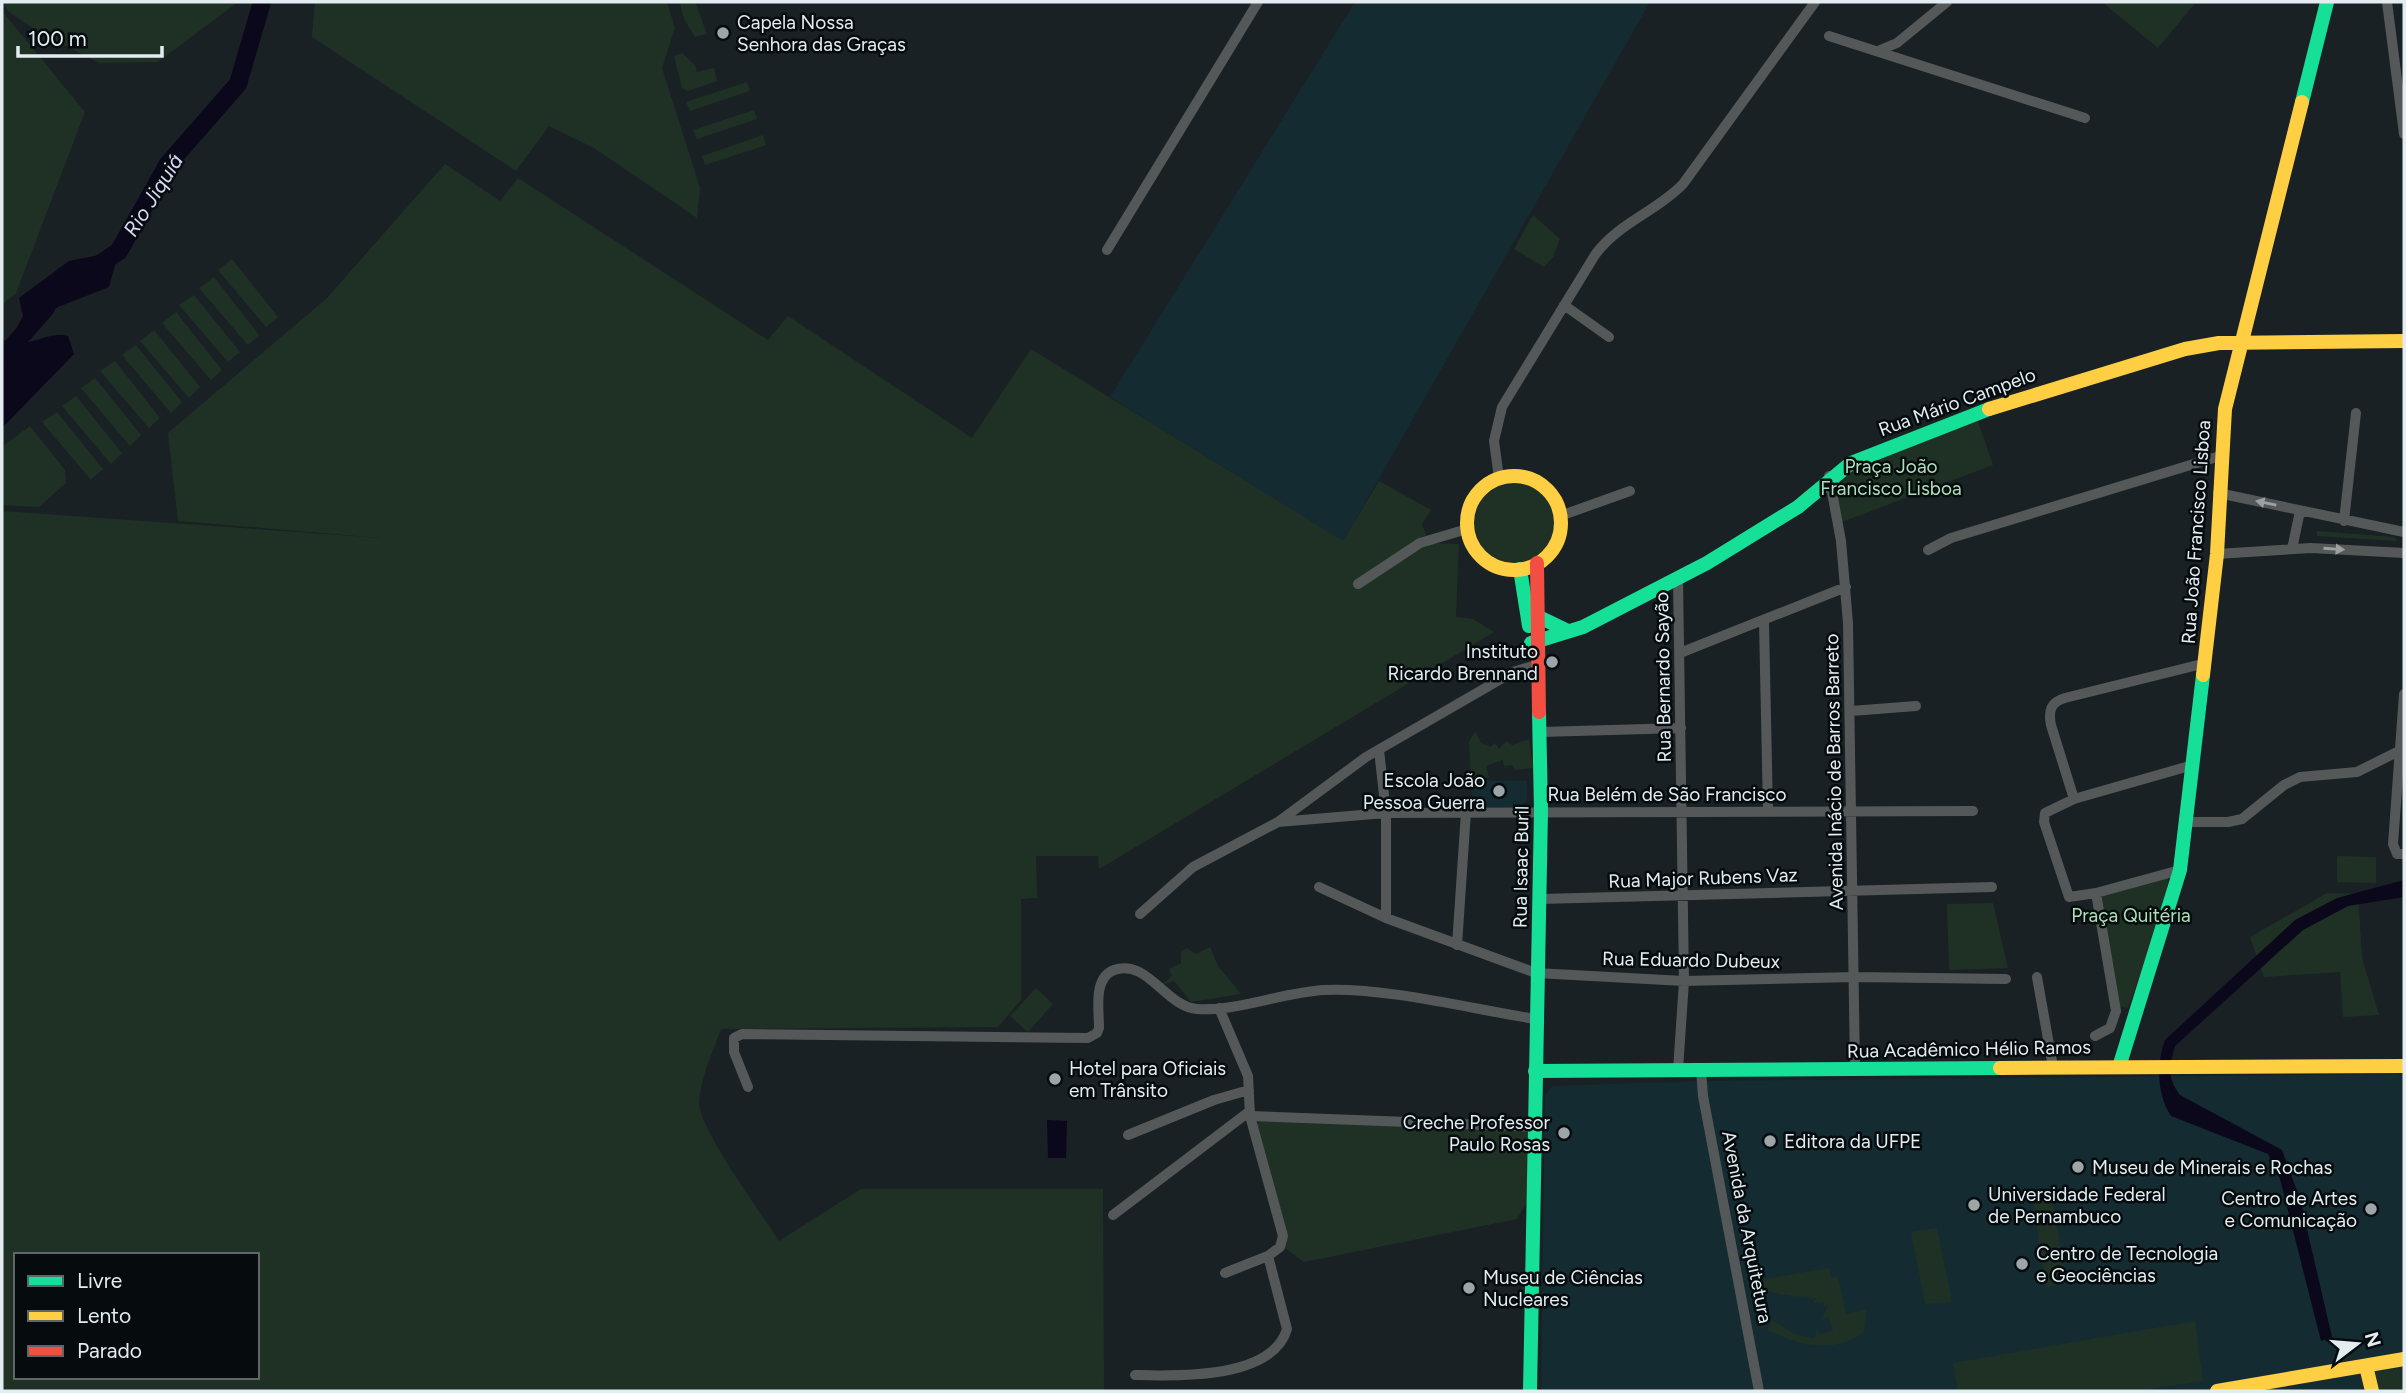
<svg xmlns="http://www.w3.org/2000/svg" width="2406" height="1393" font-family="Figtree,sans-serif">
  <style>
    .built { fill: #152b32 }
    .green { fill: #1f3125; fill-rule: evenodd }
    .water { fill: #0a081a }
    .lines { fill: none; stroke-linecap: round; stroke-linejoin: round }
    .river { stroke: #0a081a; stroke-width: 18 }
    .street { stroke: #545858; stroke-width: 10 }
    .fast { stroke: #16e098; stroke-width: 14 }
    .slow { stroke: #ffcf43; stroke-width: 14 }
    .jam { stroke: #f24e42; stroke-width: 14 }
    .oneway { fill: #9ca2a4 }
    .poi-dot { fill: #9ca6a9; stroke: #060c0e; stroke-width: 2.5 }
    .labels { text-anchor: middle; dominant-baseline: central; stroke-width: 5; stroke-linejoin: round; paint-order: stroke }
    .poi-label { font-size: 19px; fill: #e3edf1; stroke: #060c0e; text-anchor: start }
    .street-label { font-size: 19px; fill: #e3edf1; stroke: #060c0e }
    .park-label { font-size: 19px; fill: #afdfba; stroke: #060c0e }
    .water-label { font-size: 21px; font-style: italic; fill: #dbd9f9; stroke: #060c0e }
  </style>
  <rect width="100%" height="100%" fill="#192124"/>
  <path class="built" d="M1355,2H1650L1343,542L1110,397Z
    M1471,780L1527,781V801L1517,808L1472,809Z
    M2404,1074V1391H1541L1545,1095L1552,1086L1701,1081Z"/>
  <path class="green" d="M2,2H238L158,62L99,63L37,31L9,12Z
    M315,2H667L675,28L662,68L700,188L697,218L594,148L549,126L516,171L312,37Z
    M695,2L707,34L695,37L684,19L680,3Z
    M2102,2H2196L2158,48Z
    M2,11L85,112L16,293L2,305Z
    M682,53L695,65L697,72L714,68L717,81L688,91L682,88L674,56Z
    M747,82L750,91L690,111L686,102Z
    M754,110L757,119L697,139L693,130Z
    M763,135L766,145L705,165L702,156Z
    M445,164L500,201L518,178L768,340L788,316L972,438L1031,349L1343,541L1379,481L1431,510L1422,524L1429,543L1459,544L1456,617L1473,619L1494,632L1099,869L1098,856H1036L1037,898L1021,899V1000L998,1027L721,1029C713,1052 701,1076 699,1101C698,1128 763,1215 779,1241L861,1189H1103L1104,1391H2V511L381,538L178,521L168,433L327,298ZM16,1255H257V1377H16Z
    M1533,215L1560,239L1553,257L1544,267L1514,249Z
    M232,259L278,317L266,327L218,270Z
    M214,277L259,335L248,345L199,288Z
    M194,295L240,352L228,362L179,305Z
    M176,312L222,370L211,380L162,323Z
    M154,330L200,387L189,398L140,341Z
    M136,345L182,402L171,413L122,355Z
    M115,361L160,418L149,428L100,371Z
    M95,378L141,435L130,446L81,388Z
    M76,396L122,453L111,464L62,406Z
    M57,412L103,469L91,480L42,422Z
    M1976,416L1993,465L1842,522L1834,476Z
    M30,426L65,470L66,483L39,507L2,505V447Z
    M1474 523a40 40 0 1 1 80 0a40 40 0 1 1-80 0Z
    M2317,531L2394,537L2397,541L2317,536Z
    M1475,731L1481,743L1490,747L1495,743L1499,749L1506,741L1512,745L1529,739L1533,768L1515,770L1512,765L1504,766L1503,760L1486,766L1489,777L1471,780L1469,742Z
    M2337,856L2376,857V883L2337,882Z
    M2168,878L2167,898L2128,1008L2119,1006L2101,900L2103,895Z
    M2327,893L2358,894L2362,958L2379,1015L2343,1017L2340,972L2264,977L2250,937Z
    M1993,903L2008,968L1949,970L1947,904Z
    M1210,947L1218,966L1241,994L1191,1002L1174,981L1161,985L1172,976L1169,969L1181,963V952L1187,948L1196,954Z
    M1036,988L1053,1004L1028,1032L1010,1016Z
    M1261,1119L1536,1127L1533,1192L1517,1219L1304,1262L1281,1245L1251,1132Z
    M2052,1198L2067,1283L2046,1287L2033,1202Z
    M1937,1228L1952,1302L1925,1304L1911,1232Z
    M1829,1268L1831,1278L1838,1276L1846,1314L1867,1309L1864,1332C1833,1355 1799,1345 1767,1330L1772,1320L1793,1333L1814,1339L1818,1327L1819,1334L1833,1331L1828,1317L1821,1320L1828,1305L1823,1307L1824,1302L1817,1304L1820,1300L1815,1303L1813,1302L1816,1298L1809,1300L1812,1296L1807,1299L1808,1295L1803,1298L1800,1297L1803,1294L1799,1297L1770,1292L1754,1281Z
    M2195,1321L2203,1381L2135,1391H1958L1953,1363Z
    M2404,1367V1391H2376L2372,1373Z"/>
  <path class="water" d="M119,251L109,287L58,307L22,330L19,343C38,343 49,332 68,336L74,354L2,428V341L11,339L23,316L19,298L69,261Z
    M2404,880V897L2348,906L2303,930L2175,1046C2169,1066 2167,1078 2180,1095L2282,1150L2300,1199L2332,1337L2321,1341L2280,1179L2268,1154L2171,1116C2157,1095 2156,1064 2165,1040L2295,920L2337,898Z
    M1047,1120L1067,1121L1066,1158H1048Z"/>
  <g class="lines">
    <path class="river" d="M100,264L119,251L168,164L238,84L262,2
      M2,358L46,308"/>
    <path class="street" d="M2387,2L2404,134
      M1829,36L2085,118
      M1880,50L1897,43L1947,2
      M1107,250L1258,2
      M1564,305L1609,337
      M1829,476L1841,541L1848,623L1855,1069
      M1499,478L1494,441L1502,407L1595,255C1618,223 1656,212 1683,184L1815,2
      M2218,493L2404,532
      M1560,516L1630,491
      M2344,521L2356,413
      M2292,549L2300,511
      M1928,550L1951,538L2220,456
      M2217,554L2311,548L2404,553
      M1358,584L1420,543L1467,529
      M1764,622L1768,812
      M1680,653L1846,587
      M2404,694L2393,844L2397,854H2404
      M1851,711L1916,706
      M1541,732L1681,728
      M1379,750L1386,813V918
      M2074,799L2051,725C2048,710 2051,702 2065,698L2206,663
      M1278,822L1386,813L1973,811
      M2186,822H2228L2242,819L2284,785L2300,777L2357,772L2401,750
      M2180,870L2096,893L2069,897L2044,822L2045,813L2074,799L2193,765
      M1319,887L1386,918L1536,973L1684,981L1855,977L2006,979
      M1540,899L1992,887
      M1140,914L1193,867L1278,822L1366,757L1513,672L1536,665
      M1457,945L1466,812
      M2037,977L2053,1067
      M2095,1036L2110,1028L2116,1011L2096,893
      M1678,1070L1684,981L1678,578
      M1701,1070L1703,1096L1759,1391
      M748,1087L734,1052V1038L742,1034L1088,1038L1097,1033L1099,1028C1099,1009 1093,978 1114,970C1147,958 1166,1007 1197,1009C1235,1012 1284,992 1324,990C1385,987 1472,1009 1535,1019
      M1250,1116L1536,1127
      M1128,1135L1214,1100L1249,1090
      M1113,1215L1250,1111
      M1225,1273L1268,1256
      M1135,1375C1176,1376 1272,1380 1287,1329L1268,1256L1280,1247L1283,1236L1250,1116L1248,1076L1219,1008"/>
    <path class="fast" d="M2302,102L2327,2
      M1520,569L1529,626
      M1537,616L1568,631
      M1531,643L1583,627L1707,563L1798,507L1851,463L1989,409
      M2119,1067L2180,870L2203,675
      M1535,1071L2000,1068
      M1530,1391L1541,811L1539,712"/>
    <path class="slow" d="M1989,409L2185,349L2219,343L2404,341
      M1467 523a47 47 0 1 1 94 0a47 47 0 1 1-94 0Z
      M2203,675L2217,554L2225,409L2302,102
      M2000,1068L2404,1066
      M2366,1366L2372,1391
      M2217,1391L2404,1359"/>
    <path class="jam" d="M1537,563L1539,712"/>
  </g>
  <defs><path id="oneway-solid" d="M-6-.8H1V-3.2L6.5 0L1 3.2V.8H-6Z" transform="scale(1.75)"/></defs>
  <g class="oneway">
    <use href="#oneway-solid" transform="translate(2266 503) rotate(-168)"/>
    <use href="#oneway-solid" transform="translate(2334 549) rotate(4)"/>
  </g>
  <g class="poi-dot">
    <circle cx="723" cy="33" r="7"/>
    <circle cx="1552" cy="662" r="7"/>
    <circle cx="1499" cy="791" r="7"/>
    <circle cx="1055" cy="1079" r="7"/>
    <circle cx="1564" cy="1133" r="7"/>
    <circle cx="1770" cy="1141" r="7"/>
    <circle cx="2078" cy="1167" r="7"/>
    <circle cx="1974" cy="1205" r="7"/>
    <circle cx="2371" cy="1209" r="7"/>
    <circle cx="2022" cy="1264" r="7"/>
    <circle cx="1469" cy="1288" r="7"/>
  </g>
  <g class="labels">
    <g class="poi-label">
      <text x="737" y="22">Capela Nossa<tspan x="737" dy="22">Senhora das Graças</tspan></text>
      <text x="1538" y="651" text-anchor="end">Instituto<tspan x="1538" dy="22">Ricardo Brennand</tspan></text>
      <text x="1485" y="780" text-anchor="end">Escola João<tspan x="1485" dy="22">Pessoa Guerra</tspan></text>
      <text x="1069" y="1068">Hotel para Oficiais<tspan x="1069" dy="22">em Trânsito</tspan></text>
      <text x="1550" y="1122" text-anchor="end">Creche Professor<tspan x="1550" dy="22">Paulo Rosas</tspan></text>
      <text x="1784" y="1141">Editora da UFPE</text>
      <text x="2092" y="1167">Museu de Minerais e Rochas</text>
      <text x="1988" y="1194">Universidade Federal<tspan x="1988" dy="22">de Pernambuco</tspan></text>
      <text x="2357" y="1198" text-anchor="end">Centro de Artes<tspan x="2357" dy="22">e Comunicação</tspan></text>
      <text x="2036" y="1253">Centro de Tecnologia<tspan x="2036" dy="22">e Geociências</tspan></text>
      <text x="1483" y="1277">Museu de Ciências<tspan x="1483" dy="22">Nucleares</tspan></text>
    </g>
    <g class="street-label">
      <text transform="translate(1957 402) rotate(-20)">Rua Mário Campelo</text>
      <text transform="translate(2196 532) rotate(-86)">Rua João Francisco Lisboa</text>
      <text transform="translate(1663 677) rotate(-91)">Rua Bernardo Sayão</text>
      <text transform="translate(1834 772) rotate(-91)">Avenida Inácio de Barros Barreto</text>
      <text x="1667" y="794">Rua Belém de São Francisco</text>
      <text transform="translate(1521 867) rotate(-89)">Rua Isaac Buril</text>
      <text transform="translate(1703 878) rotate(-2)">Rua Major Rubens Vaz</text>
      <text transform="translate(1691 960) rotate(1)">Rua Eduardo Dubeux</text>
      <text transform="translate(1969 1049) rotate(-1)">Rua Acadêmico Hélio Ramos</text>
      <text transform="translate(1747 1227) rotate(79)">Avenida da Arquitetura</text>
    </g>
    <g class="park-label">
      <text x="1891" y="466">Praça João<tspan x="1891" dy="22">Francisco Lisboa</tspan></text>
      <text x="2131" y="915">Praça Quitéria</text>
    </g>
    <g class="water-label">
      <text transform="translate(153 195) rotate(-58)">Rio Jiquiá</text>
    </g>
  </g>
  <rect width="2406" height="1393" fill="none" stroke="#e3edf1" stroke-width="7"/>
  <rect x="14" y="1253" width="245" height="126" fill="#060c0e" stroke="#5e6669" stroke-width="2"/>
  <rect x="28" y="1276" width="35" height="10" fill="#16e098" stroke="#5e6669" stroke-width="2"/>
  <text x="77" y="1288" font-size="21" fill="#e3edf1">Livre</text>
  <rect x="28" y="1311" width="35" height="10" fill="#ffcf43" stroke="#5e6669" stroke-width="2"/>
  <text x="77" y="1323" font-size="21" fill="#e3edf1">Lento</text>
  <rect x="28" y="1346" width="35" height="10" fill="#f24e42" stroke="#5e6669" stroke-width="2"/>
  <text x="77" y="1358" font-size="21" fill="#e3edf1">Parado</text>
  <g transform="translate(2357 1344) rotate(74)" stroke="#060c0e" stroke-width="5" paint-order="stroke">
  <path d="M0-5L12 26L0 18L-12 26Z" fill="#e3edf1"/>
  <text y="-10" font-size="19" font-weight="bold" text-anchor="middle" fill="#e3edf1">N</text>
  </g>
  <path d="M18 46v10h144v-10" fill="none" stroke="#e3edf1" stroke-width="3.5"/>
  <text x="28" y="46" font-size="21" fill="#e3edf1" stroke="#060c0e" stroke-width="5" paint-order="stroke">100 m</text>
</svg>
